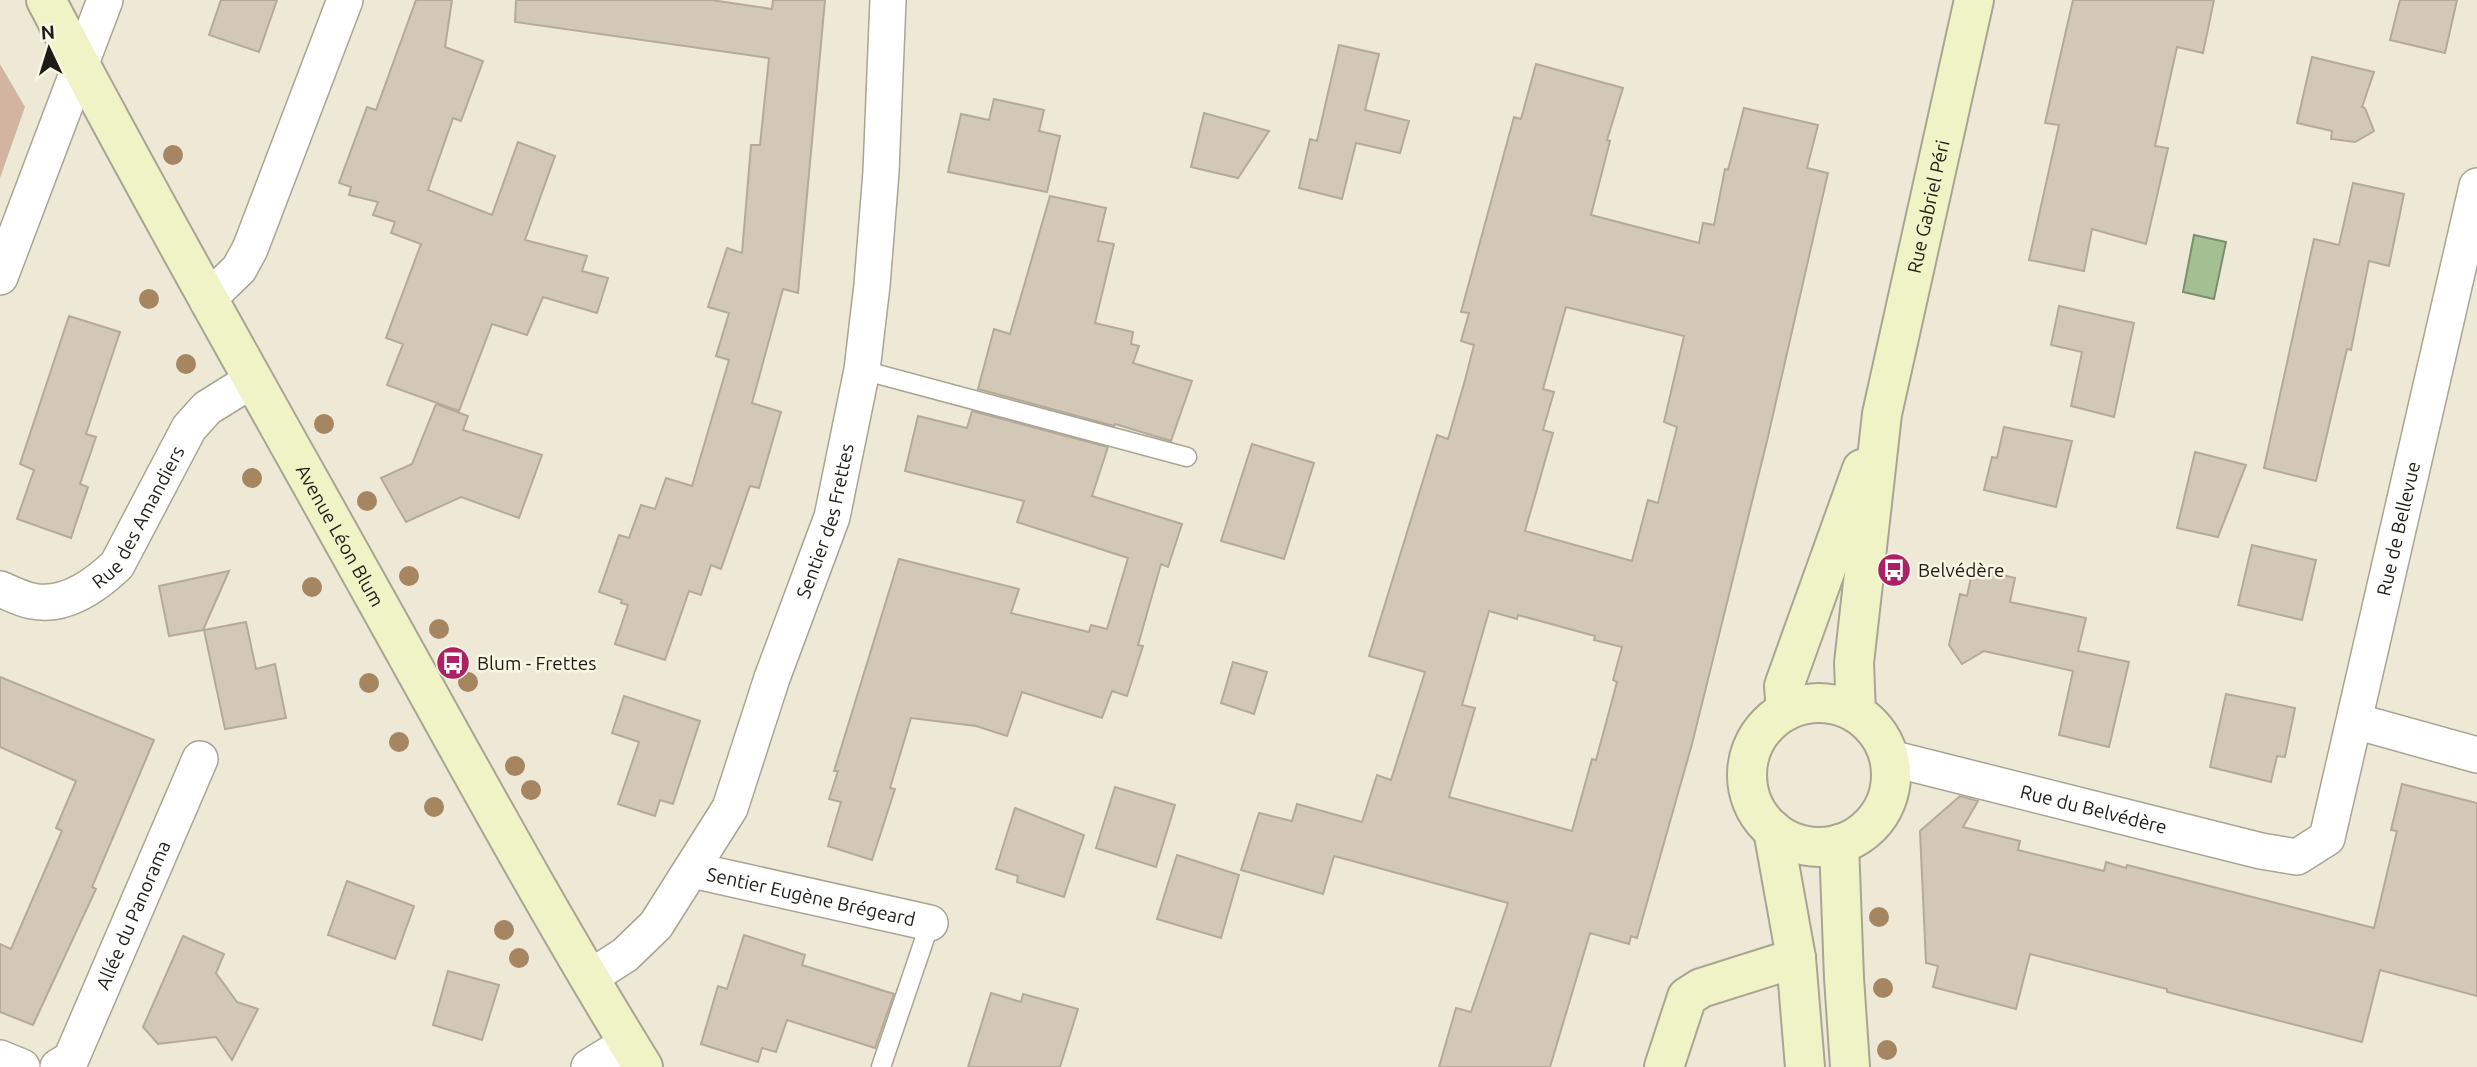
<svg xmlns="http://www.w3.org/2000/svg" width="2477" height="1067" font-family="Ubuntu,sans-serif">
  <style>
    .green { fill: #d3b4a0 }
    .water { fill: #a4bf92; stroke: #7c8e6d; stroke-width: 2 }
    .building { fill: #d3c7b8; stroke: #b5a99a; stroke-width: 2; fill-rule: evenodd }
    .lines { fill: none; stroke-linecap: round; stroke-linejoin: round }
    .lane-casing { stroke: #a9a593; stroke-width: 21 }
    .street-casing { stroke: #a9a593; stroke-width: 38 }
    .secondary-casing { stroke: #a9a593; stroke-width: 42 }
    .lane { stroke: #fff; stroke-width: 18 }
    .street { stroke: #fff; stroke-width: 35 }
    .secondary { stroke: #f0f3c6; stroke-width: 38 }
    .tree { fill: #a68561 }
    .labels { text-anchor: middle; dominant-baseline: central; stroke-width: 5; stroke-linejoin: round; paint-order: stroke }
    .street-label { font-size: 19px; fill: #1e1c16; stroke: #fbf6e4 }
    .poi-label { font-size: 19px; fill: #1e1c16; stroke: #fbf6e4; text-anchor: start }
  </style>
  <rect width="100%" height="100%" fill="#eee9d7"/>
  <path class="green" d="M0,64L25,107L0,178Z"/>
  <path class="water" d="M2194,235L2226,242L2214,299L2183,292Z"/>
  <path class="building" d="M221,0H277L259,52L209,35Z
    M416,0H452L445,47L483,61L461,121L453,118L428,190L492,215L518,142L555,156L525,240L587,256L582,271L608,278L597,313L543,297L527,335L492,324L459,411L387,385L403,344L386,338L421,244L391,233L395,222L373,215L378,202L349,195L351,187L339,183L367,107L376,110Z
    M516,0H711L772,9L773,0H825L798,293L783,289L752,403L781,412L759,488L750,486L721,569L711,565L701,595L689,591L665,660L615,644L628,605L621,603L622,600L599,592L619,535L629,538L641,505L655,509L666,478L692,486L729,360L716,356L729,313L708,307L727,248L742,253L751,145H760L769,58L515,22Z
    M2073,0H2214L2203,53L2177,47L2155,146L2168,148L2146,244L2092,229L2084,271L2029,260L2059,125L2045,123Z
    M2400,0H2457L2445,53L2390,40Z
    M1339,45L1379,54L1365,110L1409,121L1400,153L1356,143L1342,199L1299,188L1310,139L1317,141Z
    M2312,57L2374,72L2362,107L2365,108L2374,131L2355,142L2331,139L2332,131L2297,123Z
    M1536,64L1623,88L1607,140L1610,141L1591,215L1699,243L1703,223L1714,225L1725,169L1728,170L1744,108L1818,125L1807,168L1828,173L1767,441L1692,744L1637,938L1631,936L1629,944L1590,933L1550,1067H1439L1456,1008L1471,1012L1508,903L1334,856L1323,894L1241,870L1259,813L1292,821L1297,804L1362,822L1377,775L1391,780L1425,672L1369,656L1437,435L1448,439L1465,380L1474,345L1461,341L1469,313L1461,312L1514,117L1521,119ZM1566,307L1684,336L1664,422L1677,427L1658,503L1648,500L1632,561L1525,531L1553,433L1543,430L1554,392L1543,389ZM1489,611L1517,619L1518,615L1595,636L1594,640L1622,647L1613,680L1617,682L1596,760L1592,759L1572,831L1449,797L1475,708L1462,705Z
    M994,99L1044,110L1039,131L1060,136L1047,192L948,172L961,114L989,120Z
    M1204,113L1269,131L1238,178L1191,167Z
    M2353,183L2404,194L2389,266L2369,261L2351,350L2347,349L2316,481L2264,468L2314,239L2339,245Z
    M1050,196L1106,208L1098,241L1114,244L1095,323L1133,332L1131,344L1139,346L1133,363L1192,381L1171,441L1115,424L1114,426L978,389L994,329L1010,334Z
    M2059,306L2134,323L2114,417L2071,406L2082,352L2051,345Z
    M69,316L120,332L86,434L96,437L80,484L88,487L71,538L17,519L34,470L20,464Z
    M436,404L468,416L463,430L542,455L519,518L461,497L406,522L381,478L412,464Z
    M972,411L1108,447L1092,496L1182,524L1168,567L1161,564L1138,645L1143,646L1127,696L1112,691L1102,718L1022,692L1007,736L976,726L911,718L890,788L895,789L872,860L828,846L841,802L829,799L838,771H834L899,559L1019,589L1011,613L1089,632L1091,625L1107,629L1128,558L1017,522L1024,501L905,471L918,416L967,428Z
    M2004,427L2072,441L2056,507L1984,490L1992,457L1997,458Z
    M1252,444L1314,463L1284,559L1221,541Z
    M2195,452L2246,465L2218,537L2177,528Z
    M2252,545L2316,560L2302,620L2238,605Z
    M1973,568L2015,578L2010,602L2086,618L2078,651L2129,662L2109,747L2059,735L2073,671L1984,651L1962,664L1949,645L1960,594L1967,596Z
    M229,571L203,630L169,636L159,586Z
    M246,622L256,669L275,664L286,718L225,729L204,630Z
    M1233,662L1267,672L1254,714L1221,703Z
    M0,677L154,740L92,887L96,889L33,1025L0,1012V944L11,949L62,831L56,828L76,781L0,747Z
    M2226,694L2295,708L2285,757L2277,756L2271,782L2210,767Z
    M624,696L700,721L673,804L660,800L655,816L618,804L639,742L612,733Z
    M2402,784L2477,803V996L2380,970L2362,1042L2167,992V989L2030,954L2016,1009L1933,987L1938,966L1926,963L1920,831L1960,796L1978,801L1963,827L2020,841L2018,850L2104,871L2106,862L2126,868L2127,865L2374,928L2397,831L2391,830Z
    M1115,787L1175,805L1156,867L1096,848Z
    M1015,808L1084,835L1064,897L1017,882L1018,876L996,869Z
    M1177,855L1239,875L1221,938L1157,919Z
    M347,881L414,906L395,959L328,935Z
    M744,935L805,955L802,965L894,994L875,1048L787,1020L776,1052L762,1048L758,1062L701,1044L718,986L727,989Z
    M183,936L224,954L216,973L237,1002L258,1009L232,1060L216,1037L158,1044L143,1027Z
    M448,971L499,985L482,1040L433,1025Z
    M991,993L1021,1002L1023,994L1078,1009L1060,1067H968Z"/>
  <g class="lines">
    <g class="lane-casing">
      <path id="lane" d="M862,370L1187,457
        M881,1067L930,923"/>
    </g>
    <g class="street-casing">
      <g id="street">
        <path d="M0,277L105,0"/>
        <path d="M207,300L239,269L250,249L345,0"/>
        <path id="s1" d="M0,589C10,593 21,599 32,601C65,608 95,586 117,565L189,428L207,408L252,380"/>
        <path d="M2355,721L2477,755"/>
        <path id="s2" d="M1890,758L2261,851L2297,857L2327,838L2477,186"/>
        <path id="s3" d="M692,870L930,923"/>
        <path id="s4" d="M589,978L625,955L656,925L730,808L772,678L832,517L862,370L872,285L881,172L888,0"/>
        <path d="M0,1058L22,1067"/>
        <path id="s5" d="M58,1067L71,1059L200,759"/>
        <path d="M589,1067L628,1043"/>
      </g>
    </g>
    <g class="secondary-casing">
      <g id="secondary">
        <path id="s6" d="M46,0C147,192 254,381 360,571C453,737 543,905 643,1067"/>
        <circle cx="1819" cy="775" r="72"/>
        <path d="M1786,711L1784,686L1862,469"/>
        <path id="s7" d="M1856,713L1854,663L1882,414L1974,0"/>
        <path d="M1773,830L1796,958L1805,1067"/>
        <path d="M1839,844L1844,978L1850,1067"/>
        <path d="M1664,1067L1687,997L1701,988L1796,958"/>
      </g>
    </g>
    <use href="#lane" class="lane"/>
    <use href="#street" class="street"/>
    <use href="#secondary" class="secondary"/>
  </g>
  <g class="tree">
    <circle cx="173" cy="155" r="10"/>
    <circle cx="149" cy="299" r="10"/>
    <circle cx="186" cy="364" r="10"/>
    <circle cx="324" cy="424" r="10"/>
    <circle cx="252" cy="478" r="10"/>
    <circle cx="367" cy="501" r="10"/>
    <circle cx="409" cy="576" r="10"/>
    <circle cx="312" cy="587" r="10"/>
    <circle cx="439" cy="629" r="10"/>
    <circle cx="468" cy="682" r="10"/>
    <circle cx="369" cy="683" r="10"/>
    <circle cx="399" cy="742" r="10"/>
    <circle cx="515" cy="766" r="10"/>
    <circle cx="531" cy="790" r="10"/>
    <circle cx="434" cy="807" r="10"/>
    <circle cx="1879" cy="917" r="10"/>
    <circle cx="504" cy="930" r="10"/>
    <circle cx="519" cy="958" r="10"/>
    <circle cx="1883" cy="988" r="10"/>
    <circle cx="1887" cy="1050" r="10"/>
  </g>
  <defs>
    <g id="bus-disc" transform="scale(1.75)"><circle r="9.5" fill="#ab2163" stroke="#fbf6e4"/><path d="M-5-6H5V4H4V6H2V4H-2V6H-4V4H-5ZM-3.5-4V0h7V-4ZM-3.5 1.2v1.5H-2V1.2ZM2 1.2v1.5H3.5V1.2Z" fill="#fff"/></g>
  </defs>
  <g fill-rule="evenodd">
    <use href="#bus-disc" x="1894" y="570"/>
    <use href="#bus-disc" x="453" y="663"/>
  </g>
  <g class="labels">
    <g class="street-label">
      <text stroke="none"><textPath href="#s7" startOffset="513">Rue Gabriel Péri</textPath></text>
      <text stroke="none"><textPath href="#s1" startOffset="182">Rue des Amandiers</textPath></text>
      <text stroke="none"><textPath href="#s4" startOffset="527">Sentier des Frettes</textPath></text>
      <text stroke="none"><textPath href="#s2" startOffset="772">Rue de Bellevue</textPath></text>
      <text stroke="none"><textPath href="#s6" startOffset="611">Avenue Léon Blum</textPath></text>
      <text stroke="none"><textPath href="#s2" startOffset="210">Rue du Belvédère</textPath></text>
      <text stroke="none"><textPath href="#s3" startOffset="122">Sentier Eugène Brégeard</textPath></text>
      <text stroke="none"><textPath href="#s5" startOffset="172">Allée du Panorama</textPath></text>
    </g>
    <g class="poi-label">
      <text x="1918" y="570">Belvédère</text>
      <text x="477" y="663">Blum - Frettes</text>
    </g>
  </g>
  <g transform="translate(49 49) rotate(356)" stroke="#fbf6e4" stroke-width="5" paint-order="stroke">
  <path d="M0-5L12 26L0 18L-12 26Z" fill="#1e1c16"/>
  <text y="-10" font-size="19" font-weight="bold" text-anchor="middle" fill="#1e1c16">N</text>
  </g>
</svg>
